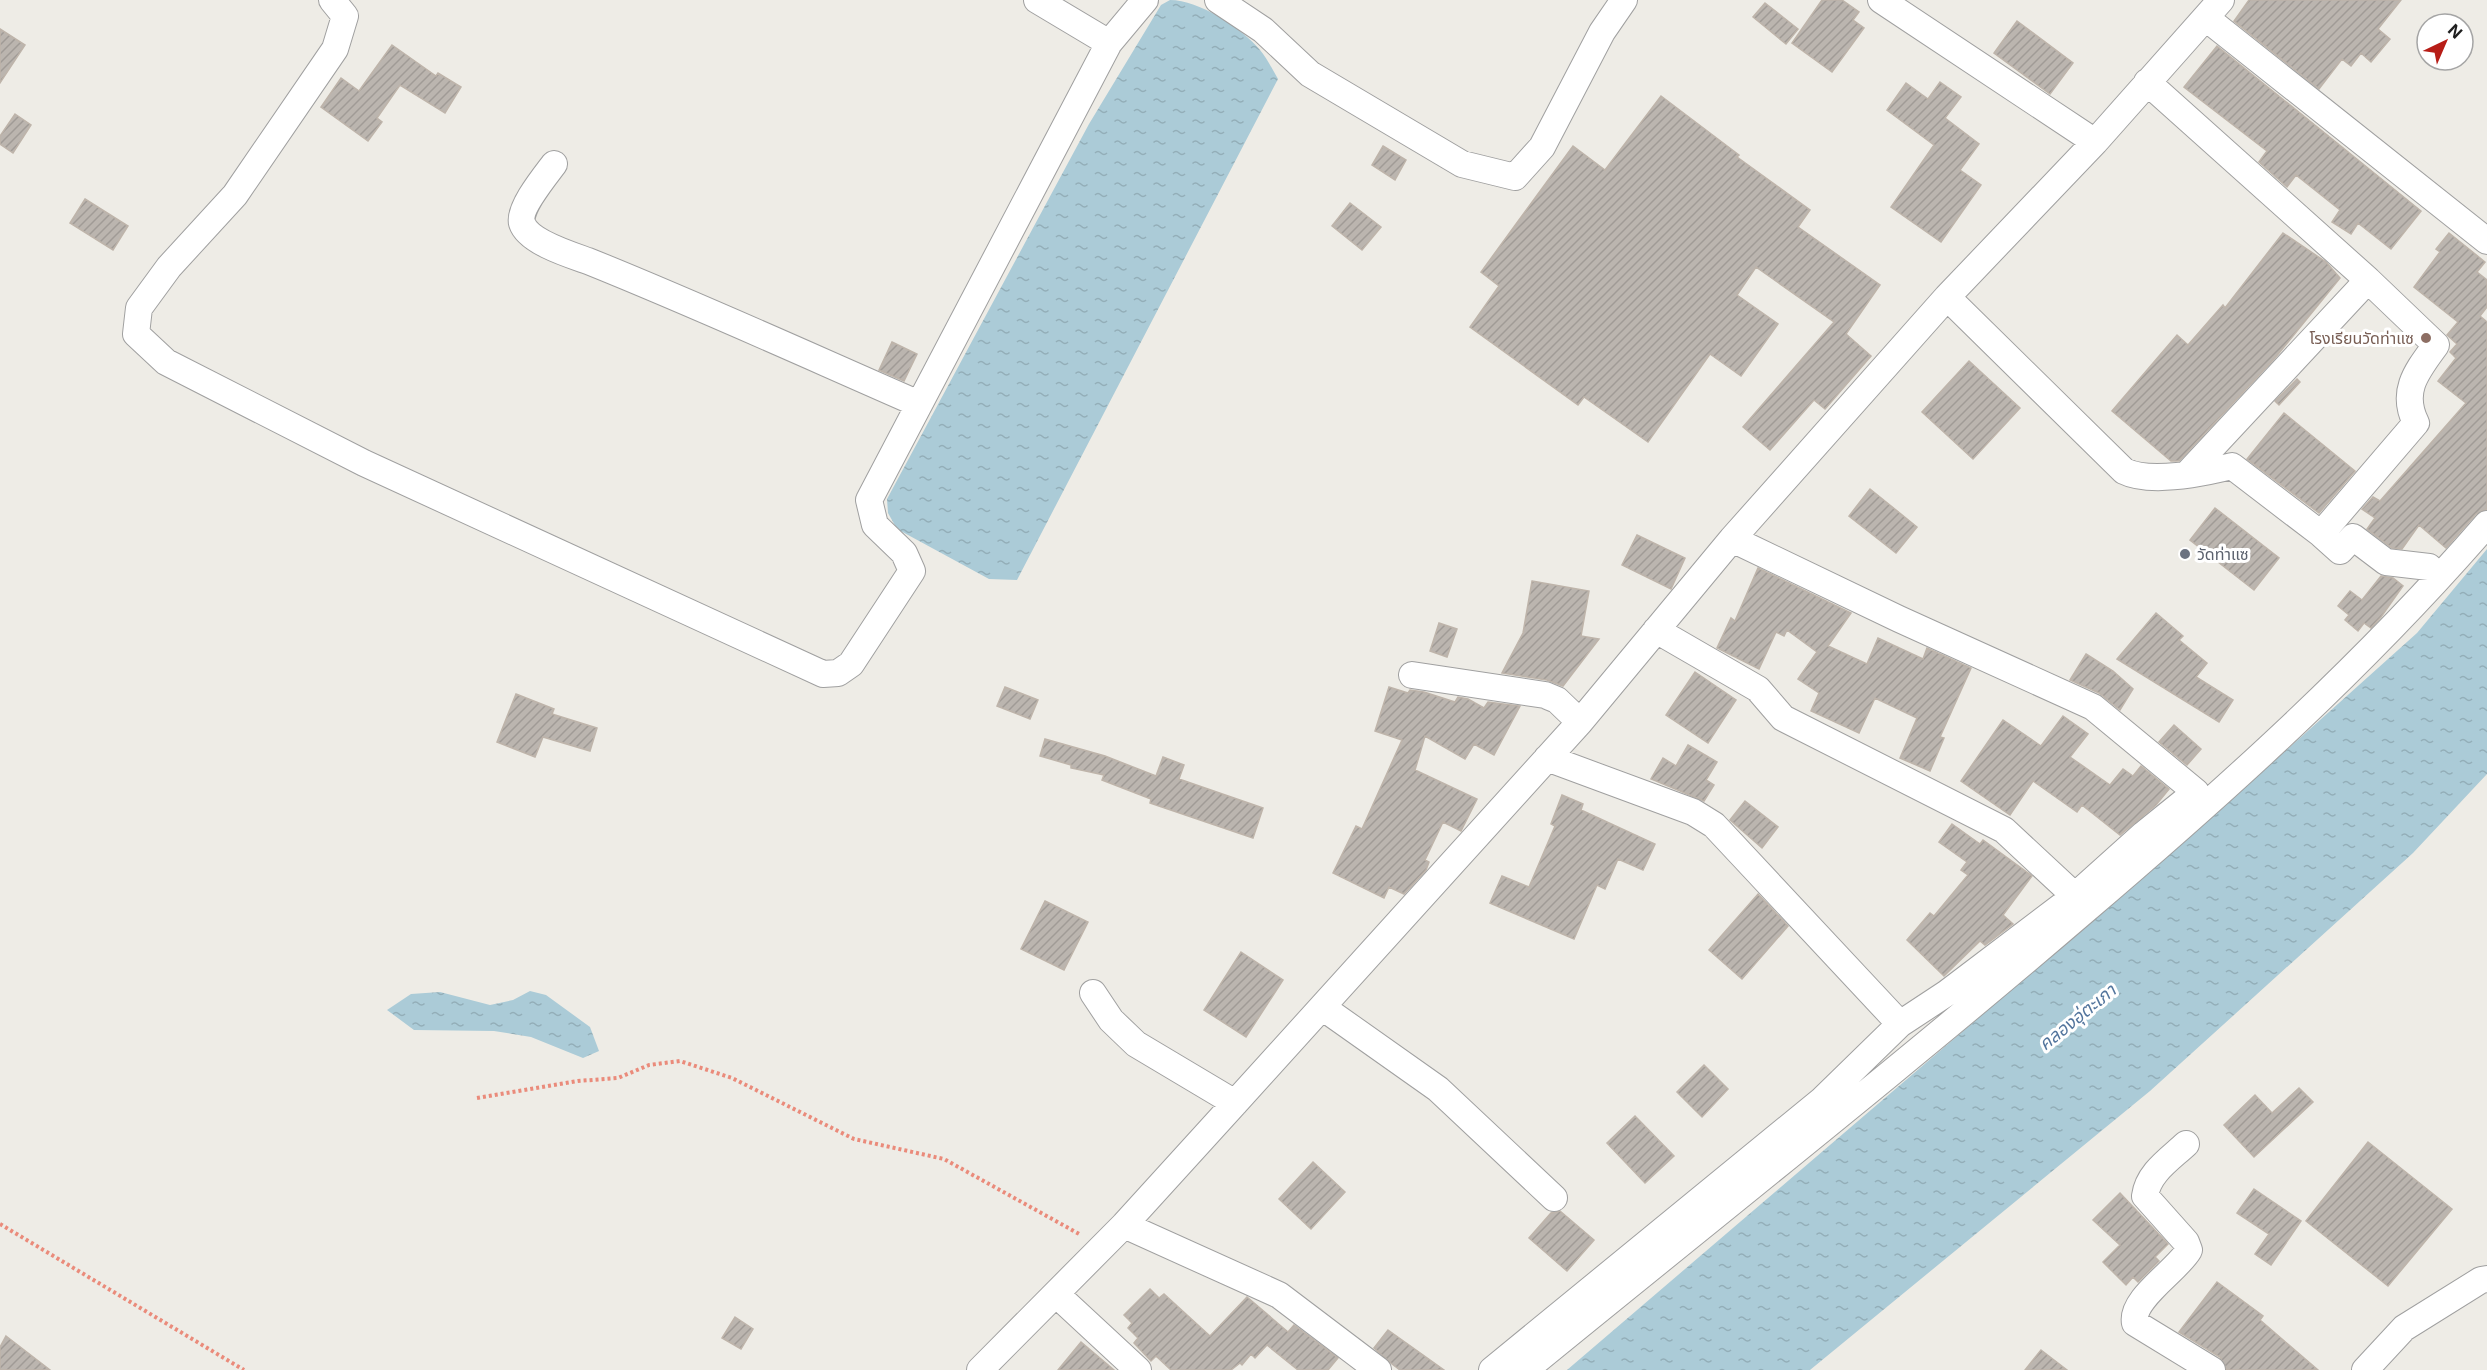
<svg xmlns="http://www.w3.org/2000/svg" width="2487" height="1370" font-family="Inter,'Noto Sans Thai',sans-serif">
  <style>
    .water { fill: url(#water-ripples) }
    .building { fill: url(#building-hatch); stroke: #beb4aa; stroke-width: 1.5 }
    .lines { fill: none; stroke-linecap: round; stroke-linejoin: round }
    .minor-casing { stroke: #a0a0a0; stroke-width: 28 }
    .path { stroke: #ea8b7b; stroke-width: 4; stroke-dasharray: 3 3; stroke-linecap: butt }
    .minor { stroke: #fff; stroke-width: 26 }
    .education-dot { fill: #8d6e63; stroke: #fff; stroke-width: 2 }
    .worship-dot { fill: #6b7280; stroke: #fff; stroke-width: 2 }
    .labels { text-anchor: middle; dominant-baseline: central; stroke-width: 6; stroke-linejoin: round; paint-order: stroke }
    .education-label { font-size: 16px; fill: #785e54; stroke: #fff; text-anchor: end }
    .worship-label { font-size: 16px; fill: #5b616d; stroke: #fff; text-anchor: start }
    .water-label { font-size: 18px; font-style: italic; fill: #53759d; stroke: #fff }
  </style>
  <defs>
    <pattern id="water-ripples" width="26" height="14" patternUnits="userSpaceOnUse" patternTransform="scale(1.5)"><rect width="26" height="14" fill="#abcbd7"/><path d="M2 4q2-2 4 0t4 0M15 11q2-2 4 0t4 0" fill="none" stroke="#93aeb8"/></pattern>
    <pattern id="building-hatch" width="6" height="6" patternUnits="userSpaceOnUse" patternTransform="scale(1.5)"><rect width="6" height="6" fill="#bbb5af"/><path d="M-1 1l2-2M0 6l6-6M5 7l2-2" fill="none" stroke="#a09b96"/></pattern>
  </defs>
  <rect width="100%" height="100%" fill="#eeece6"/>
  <path class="water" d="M1170,0C1199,0 1242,28 1260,50C1267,58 1272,69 1278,79L1017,580L989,579L897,529L888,513L887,499L1089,124L1161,5Z
    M2487,549V774L2413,853L2150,1091L1810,1370H1567L2184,842L2417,633Z
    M530,991L546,995L590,1027L599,1051L583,1058L531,1037L494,1031L414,1030L387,1010L411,994L440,992L490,1005L513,1000Z"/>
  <path class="building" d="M1822,0H1842L1859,12L1853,20L1864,28L1832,72L1792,43Z
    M2249,0H2401L2378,29L2390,39L2371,62L2361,53L2351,66L2342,59L2319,89L2234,21Z
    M1765,3L1798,29L1786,44L1753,17Z
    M2017,21L2073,63L2050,94L1994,53Z
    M0,29L25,45L0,83Z
    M392,45L436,76L438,73L461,87L445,113L400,85L377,118L382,122L368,141L321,107L341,78L359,91Z
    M2217,46L2421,211L2391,249L2358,223L2351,234L2332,222L2340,210L2296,175L2287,187L2259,162L2267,151L2184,87Z
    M1940,82L1961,97L1945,118L1979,144L1960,170L1981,185L1941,242L1891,207L1934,145L1887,110L1906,83L1928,99Z
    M1661,96L1739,155L1737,157L1810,210L1798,227L1880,285L1846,334L1871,356L1825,409L1814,400L1770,450L1743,427L1834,322L1756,267L1737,295L1778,324L1741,376L1710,354L1648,442L1584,397L1578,405L1470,327L1499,286L1481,272L1573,146L1605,170Z
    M15,114L31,125L13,153L0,144V136Z
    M1383,146L1406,160L1395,180L1372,165Z
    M85,199L128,226L113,250L70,223Z
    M1350,203L1381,227L1362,250L1332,226Z
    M2283,233L2326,262L2340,278L2275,358L2179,461H2171L2112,411L2177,335L2188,345L2223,305L2225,308Z
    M2449,233L2485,262L2477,272L2487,280V307L2480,316L2487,322V509L2476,514L2446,548L2419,525L2402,549L2392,548L2367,529L2375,518L2362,509L2373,497L2380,501L2466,403L2438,381L2456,358L2450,352L2457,344L2447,335L2458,322L2414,287L2440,252L2436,249Z
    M892,342L917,354L904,381L879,370Z
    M1969,361L2020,408L1973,459L1922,412Z
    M2297,379L2300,382L2279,405L2275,401Z
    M2284,413L2355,471L2319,513L2247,459Z
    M1870,489L1917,527L1896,553L1849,516Z
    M2215,508L2279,558L2254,590L2190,540Z
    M1637,535L1685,558L1671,589L1622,565Z
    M1758,568L1851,613L1828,646L1867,664L1878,638L1923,659L1927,648L1971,668L1940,737L1944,738L1930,771L1900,758L1917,718L1875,698L1859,733L1811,711L1819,693L1798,679L1817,652L1787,630L1784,636L1776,632L1759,669L1717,648L1731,618L1735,621Z
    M2381,576L2393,578L2403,586L2381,617L2371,628L2364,623L2358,631L2345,620L2349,615L2338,606L2350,591L2362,600Z
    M1532,581L1589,591L1581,636L1599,639L1563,686L1547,680L1502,673L1523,633Z
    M2156,613L2183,636L2179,640L2207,663L2196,677L2233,700L2219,722L2117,659Z
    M1439,623L1457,629L1447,657L1430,651Z
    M2086,654L2113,671L2133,689L2120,710L2099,693L2070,680Z
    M1695,672L1736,700L1708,743L1666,715Z
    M1005,687L1038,700L1030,719L997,706Z
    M1389,687L1408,693L1410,690L1424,692L1455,702L1458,697L1468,699L1484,708L1488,702L1520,706L1494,755L1474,744L1465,759L1425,736L1415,770L1477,799L1461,831L1443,822L1425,860L1429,862L1426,870L1404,894L1389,887L1384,898L1333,873L1356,826L1362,829L1402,740L1375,731Z
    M516,694L554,709L552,714L597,728L590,751L543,737L535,757L497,742Z
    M2063,716L2088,734L2070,757L2110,785L2123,769L2133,776L2141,766L2169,789L2156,805L2120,835L2082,805L2077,812L2033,781L2010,815L1961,781L2003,720L2041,746Z
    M2174,725L2201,749L2187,765L2159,742Z
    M1045,739L1105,756L1156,776L1163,757L1184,765L1179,779L1263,808L1253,838L1150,803L1151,799L1102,780L1104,775L1071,768V765L1040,756Z
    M1688,745L1717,762L1706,780L1714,785L1704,801L1651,779L1663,758L1676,766Z
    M1562,795L1583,804L1581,810L1655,844L1643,870L1618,859L1605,889L1597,885L1574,939L1490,903L1502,876L1529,887L1555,826L1551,824Z
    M1745,801L1778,827L1762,848L1730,820Z
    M1952,824L1980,844L1983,840L2032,876L2003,915L2013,924L1985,945L1980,941L1944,976L1907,940L1930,913L1934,916L1968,875L1961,870L1967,862L1939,842Z
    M1758,894L1788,926L1742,979L1709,950Z
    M1045,901L1088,922L1064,970L1021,949Z
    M1241,952L1283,980L1246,1037L1204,1010Z
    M1704,1065L1728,1089L1702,1117L1677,1092Z
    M2299,1088L2313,1102L2254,1157L2224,1125L2255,1095L2272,1113Z
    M1635,1116L1674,1156L1645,1183L1607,1143Z
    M2368,1142L2452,1209L2388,1286L2306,1221Z
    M1313,1162L1345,1192L1311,1229L1279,1199Z
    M2254,1189L2301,1221L2271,1265L2255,1254L2269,1234L2237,1213Z
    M2120,1193L2168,1244L2155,1257L2159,1261L2138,1282L2133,1277L2126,1285L2103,1262L2120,1245L2093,1220Z
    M1560,1211L1594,1240L1567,1271L1529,1238L1551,1213Z
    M2217,1282L2263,1316L2260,1320L2318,1370H2227L2220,1357L2179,1332Z
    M1150,1289L1159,1298L1164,1294L1210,1336L1247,1297L1288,1332L1294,1325L1338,1358L1328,1370H1298L1267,1345L1255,1358L1251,1354L1242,1365L1240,1363L1231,1370H1171L1156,1356L1151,1361L1134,1343L1138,1338L1128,1328L1132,1323L1124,1315Z
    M735,1317L753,1329L741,1349L722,1338Z
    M1388,1330L1444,1370H1400L1392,1364L1374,1348Z
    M6,1336L50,1370H0V1347Z
    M1081,1342L1114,1370H1058Z
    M2041,1350L2067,1370H2025Z"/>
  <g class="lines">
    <g class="minor-casing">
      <path id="minor" d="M332,0L345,16L335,49L235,195L169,267L139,308L136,334L166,362L364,463L823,674L838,673L851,664L912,571L904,553L875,525L869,500L1109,43L1145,0
        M1037,0L1109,43
        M1218,0L1263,30L1310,74L1462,164L1515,177L1542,147L1602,32L1624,0
        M1881,0L2095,142
        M2206,18L2487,241
        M554,164C545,176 518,209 522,223C528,242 571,255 588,261C700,306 809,356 919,404
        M1947,297L2124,471C2150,484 2204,473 2232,466L2321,534L2416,423C2400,391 2417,371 2436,345L2368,280L2147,82
        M2188,473L2368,280
        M2321,534L2340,551L2353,537L2386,562L2429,567
        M1656,630L1758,689L1783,718L2004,830L2075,896
        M1412,675L1545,695L1557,700L1580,722
        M1547,758L1693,812L1714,825L1900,1024
        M1093,993L1111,1020L1136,1044L1235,1103
        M1322,1007L1438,1089L1554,1198
        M2186,1144C2170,1159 2148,1173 2145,1196L2186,1242L2189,1250C2177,1271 2130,1299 2135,1323L2212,1370
        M1124,1225L1279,1295L1378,1370
        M1056,1294L1138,1370
        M980,1370L1124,1225L1235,1103L1580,722L1732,539L1947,297L2095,142L2221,0
        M1492,1370L1822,1100L1900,1024L1947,993L2075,896L2144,834L2196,792L2093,707L1899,619L1732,539
        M1525,1370C1711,1218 1900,1069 2083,912C2225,791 2364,666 2487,524
        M2365,1370L2404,1328L2481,1280L2487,1279"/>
    </g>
    <path class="path" d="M477,1098L578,1081L618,1078L649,1065L680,1061L732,1078L854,1139L944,1159L1081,1235
      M0,1224L244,1370"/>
    <use href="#minor" class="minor"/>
  </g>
  <circle class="education-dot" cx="2426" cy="338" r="6"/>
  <circle class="worship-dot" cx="2185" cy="554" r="6"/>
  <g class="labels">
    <g class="education-label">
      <text x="2414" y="338">โรงเรียนวัดท่าแซ</text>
    </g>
    <g class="worship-label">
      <text x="2197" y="554">วัดท่าแซ</text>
    </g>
    <g class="water-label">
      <text transform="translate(2077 1017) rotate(-39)">คลองอุ่ตะเภา</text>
    </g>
  </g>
  <g transform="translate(2445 42) rotate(44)"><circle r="28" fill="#ffffff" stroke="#a5a5a5" stroke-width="1.5"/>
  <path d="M0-4.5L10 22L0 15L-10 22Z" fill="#b71d17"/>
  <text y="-9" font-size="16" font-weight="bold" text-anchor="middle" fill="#1f1f1f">N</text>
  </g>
</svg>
